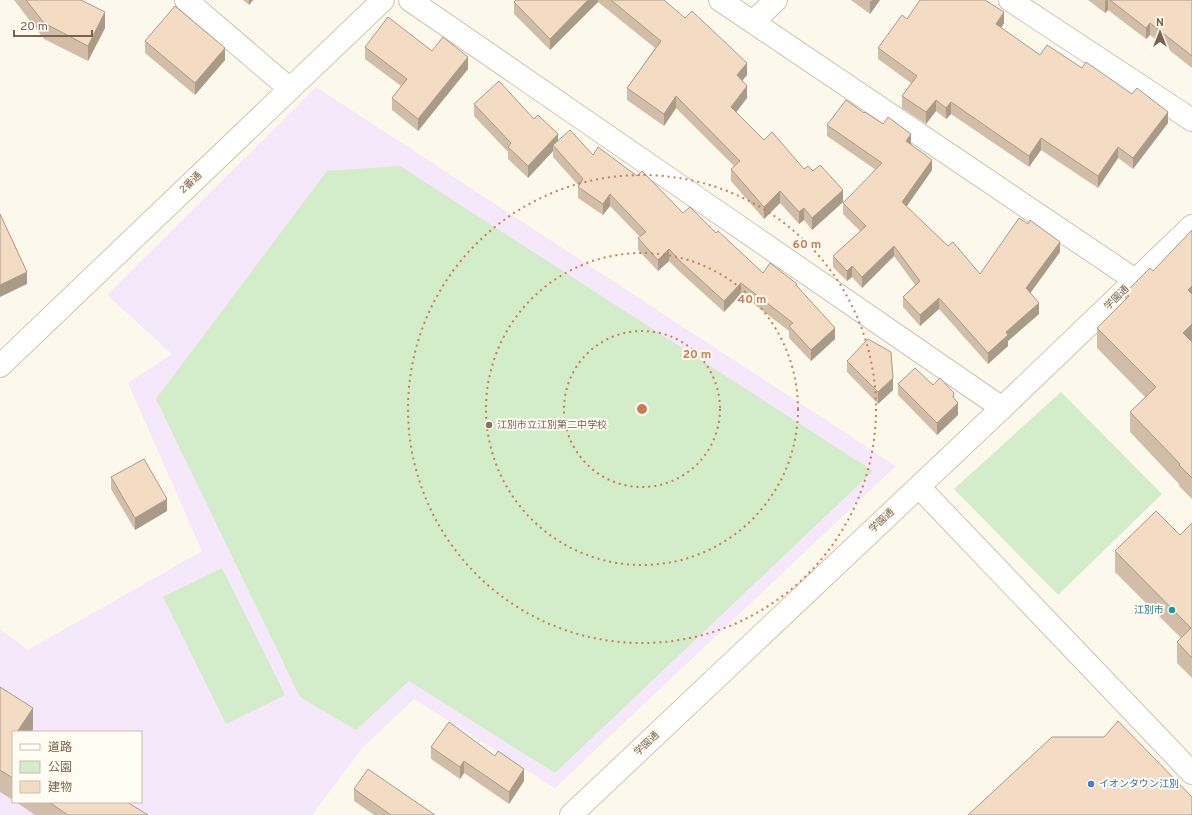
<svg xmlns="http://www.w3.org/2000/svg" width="1192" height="815" font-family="Overpass,'Noto Sans JP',sans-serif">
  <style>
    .education { fill: #f5e8fa; fill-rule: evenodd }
    .green { fill: #d3ecc9 }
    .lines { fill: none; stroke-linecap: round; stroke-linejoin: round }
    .street-casing { stroke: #d1c2b0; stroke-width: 24 }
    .secondary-casing { stroke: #d4c3ae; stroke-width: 24 }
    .street { stroke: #fff; stroke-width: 22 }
    .secondary { stroke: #fff; stroke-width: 22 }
    .wall { fill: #d1bda8 }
    .shaded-wall { fill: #aa9a88 }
    .building { fill: #f3dcc3; stroke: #aa9a88 }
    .ring { fill: none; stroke: #cc7c4f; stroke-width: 2; stroke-dasharray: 2 4 }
    .education-dot { fill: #8d6e63; stroke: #fffcf3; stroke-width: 1.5 }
    .culture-dot { fill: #0f9aa8; stroke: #fffcf3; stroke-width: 1.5 }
    .shop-dot { fill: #3f7fe0; stroke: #fffcf3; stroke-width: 1.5 }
    .labels { text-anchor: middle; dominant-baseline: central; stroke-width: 4; stroke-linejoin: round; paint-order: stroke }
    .street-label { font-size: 10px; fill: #7a624d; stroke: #fffcf3 }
    .education-label { font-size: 10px; fill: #785e54; stroke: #fffcf3; text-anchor: start }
    .culture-label { font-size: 10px; fill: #0d838f; stroke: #fffcf3; text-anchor: end }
    .shop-label { font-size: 10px; fill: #366cbe; stroke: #fffcf3; text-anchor: start }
    .centre { fill: #cc7c4f; stroke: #fffcf3; stroke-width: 2 }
    .ring-label { font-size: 12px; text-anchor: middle; font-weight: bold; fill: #cc7c4f; stroke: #fffcf3; stroke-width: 4; stroke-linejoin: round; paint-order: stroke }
  </style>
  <rect width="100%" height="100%" fill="#fdf8ec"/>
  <path class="education" d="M316,87L896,466L555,788L414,699L363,747L312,815H0V629L28,650L202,551L128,383L172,354L107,295ZM13,732H141V802H13Z"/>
  <path class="green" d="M400,166L873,471L555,773L409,681L356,730L300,697L156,399L327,171Z
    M1061,392L1162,494L1058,595L954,489Z
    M222,568L285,695L226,724L163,597Z"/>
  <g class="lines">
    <g class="street-casing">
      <path id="street" d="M186,0L290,89
        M410,0L1002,408
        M720,0L1135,280
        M1010,0L1192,120
        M753,22L776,0
        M919,487L1192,773"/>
    </g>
    <g class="secondary-casing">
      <path id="secondary" d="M0,366L383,0
        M571,815L1002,408L1192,226"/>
    </g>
    <use href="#street" class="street"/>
    <use href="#secondary" class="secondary"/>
  </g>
  <path class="wall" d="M14,0H81L105,28L88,61L44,39Z
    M243,0H253L249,5Z
    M516,0H664L747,75L742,81L747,98L736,112L764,140L804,169L843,202L812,230L804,220L799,224L780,203L764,219L731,181V169L734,166L676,108L664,126L627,100V88L655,48L598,2L550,50L514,14V2Z
    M851,0H880L870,14Z
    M1088,0H1192V68L1150,35L1146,39L1108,10L1105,13Z
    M907,19L1004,23L1001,28L1040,55L1168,123L1133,169L1118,158L1098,188L1041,150L1029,167L951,114L946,119L936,111L926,124L902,108V96L911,83L878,59V48Z
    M145,41L225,60L195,95L145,53Z
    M365,47L432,51L468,69L418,131L392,110V98L401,86L365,59Z
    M474,104L534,119L558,141L593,155L683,213L716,233L763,273L797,287L835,339L811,361L789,338V331L741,294L724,312L680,272L669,261L658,271L638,250V238L640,237L610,206L603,215L578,198V187L579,186L553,157V151L528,178L508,159V152L474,116Z
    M864,113L911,144L932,170L906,207L948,246L980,274L1060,252L1030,293L1039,314L1008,341V346L988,364L939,309L920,326L903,307V297L915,285L894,256L862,288L852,277L847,281L833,267V256L860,231L843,214V203L876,170L827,136V125Z
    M1192,230V499L1179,486V484L1130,432V412L1145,397L1097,348V328L1125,300V293L1153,271Z
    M847,361L893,390L878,404L847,372Z
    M898,384L933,385L954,399L958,415L937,435L898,395Z
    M111,477L167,511L135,530L111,489Z
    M1192,523V678L1177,663V642L1181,638L1115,572V551L1180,535Z
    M0,687L33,730L13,732V800L0,792Z
    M431,747L495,756L524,781L509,804L464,773L460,779L431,759Z
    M354,789L416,802L435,815H374L354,801Z
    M16,802H127L148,815H35Z"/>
  <path class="shaded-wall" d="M249,0H253L249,5Z
    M588,0H598V2L550,50V39Z
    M872,0H880L870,14V2Z
    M1106,0H1108V10L1105,13V2Z
    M105,12V28L88,61V46Z
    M1004,12V23L996,36V24Z
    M1150,23V35L1146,39V28Z
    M225,48V60L195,95V83Z
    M468,57V69L418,131V119Z
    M747,63V75L737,87V75Z
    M747,86V98L731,119V107Z
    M676,96V108L664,126V114Z
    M936,100V111L926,124V112Z
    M951,102V114L946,119V108Z
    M1168,112V123L1133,169V158Z
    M558,134V146L553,145V151L528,178V166Z
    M911,134V144L906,152V141Z
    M1041,138V150L1029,167V156Z
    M1118,147V158L1098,188V176Z
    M932,160V170L902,213V202Z
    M843,190V202L812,230V218Z
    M780,191V203L764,219V207Z
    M610,194V206L603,215V204Z
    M804,208V220L799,224V212Z
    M1060,242V252L1026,299V288Z
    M894,246V256L862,288V277Z
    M669,249V261L658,271V260Z
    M852,266V277L847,281V271Z
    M27,272V284L0,297V285Z
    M741,283V294L724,312V301Z
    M1192,286V306L1188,290Z
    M939,298V309L920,326V315Z
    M1039,303V314L1008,341V346L988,364V353L1006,332Z
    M1192,324V345L1183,333Z
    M835,328V339L811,361V350Z
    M893,378V390L878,404V392Z
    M954,393V405L958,403V415L937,435V423L953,397Z
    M167,499V511L135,530V518Z
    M33,708V730L32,732H17Z
    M464,761V773L460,779V767Z
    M524,769V781L509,804V792Z"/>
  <path class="building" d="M26,0H81L105,12L88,46L44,23Z
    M516,0H588L550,39L514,2Z
    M611,0H664L685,18L692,11L747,63L737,75L747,86L731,107L764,140L772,132L804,169L808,166L813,171L820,165L843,190L812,218L804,208L799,212L780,191L764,207L731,169L740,161L676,96L664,114L627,88L661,41Z
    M920,0H985L1004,12L996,24L1040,55L1047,45L1082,68L1086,62L1132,94L1137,88L1168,112L1133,158L1118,147L1098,176L1041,138L1029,156L951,102L946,108L936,100L926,112L902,96L917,76L878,48L902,15L907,19Z
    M1110,0H1192V56L1150,23L1146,28Z
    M175,6L225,48L195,83L145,41Z
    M388,17L432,51L443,37L468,57L418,119L392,98L407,79L365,47Z
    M499,81L534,119L538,115L558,134L528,166L508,147L511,143L474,104Z
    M846,100L864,113L865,112L883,124L888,117L911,134L906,141L932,160L902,202L948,246L953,242L980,274L1019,218L1028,224L1030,220L1060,242L1026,288L1039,303L1006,332L1008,335L988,353L939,298L920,315L903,297L920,281L894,246L862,277L852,266L847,271L833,256L866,226L843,203L882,163L827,125Z
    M570,130L593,155L598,147L637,176L642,171L683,213L690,207L716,233L718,231L763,273L770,263L797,284L796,285L835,328L811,350L789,326L793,323L741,283L724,301L680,261L669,249L658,260L638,238L646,232L610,194L603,204L578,187L583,179L553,145Z
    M0,214L27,272L0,285Z
    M1192,230V286L1188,290L1192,294V324L1183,333L1192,342V478L1179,465L1180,464L1130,412L1156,387L1097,328L1129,296L1125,293L1150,268L1153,271Z
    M868,339L891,352L893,378L878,392L847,361Z
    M915,368L933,385L940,378L954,393L953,397L958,403L937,423L898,384Z
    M144,459L167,499L135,518L111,477Z
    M1156,511L1180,535L1192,523V658L1177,642L1191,628L1115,551Z
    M0,687L33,708L17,732H13V778L0,770Z
    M1118,721L1192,797V815H968L1052,737H1104Z
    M449,722L495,756L498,751L524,769L509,792L464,761L460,767L431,747Z
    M368,769L416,802L435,815H391L354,789Z
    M49,802H127L148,815H68Z"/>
  <g class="ring">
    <circle cx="642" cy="409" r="78"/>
    <circle cx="642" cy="409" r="156"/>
    <circle cx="642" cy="409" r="234"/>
  </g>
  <circle class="education-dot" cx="489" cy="425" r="4"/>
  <circle class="culture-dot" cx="1172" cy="610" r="4"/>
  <circle class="shop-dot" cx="1091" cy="784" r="4"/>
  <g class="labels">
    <g class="street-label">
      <text transform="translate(191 183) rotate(-44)">2番通</text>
      <text transform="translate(1117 298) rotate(-44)">学園通</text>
      <text transform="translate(882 521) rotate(-43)">学園通</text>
      <text transform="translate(647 744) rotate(-43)">学園通</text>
    </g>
    <g class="education-label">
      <text x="497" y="425">江別市立江別第二中学校</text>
    </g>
    <g class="culture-label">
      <text x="1164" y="610">江別市</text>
    </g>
    <g class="shop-label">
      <text x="1099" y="784">イオンタウン江別</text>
    </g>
  </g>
  <circle cx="642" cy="409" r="6" class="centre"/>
  <g class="ring-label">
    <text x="807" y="248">60 m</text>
    <text x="752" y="303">40 m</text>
    <text x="697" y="358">20 m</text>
  </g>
  <rect x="12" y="731" width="130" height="72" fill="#fffcf3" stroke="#cabeb1"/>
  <rect x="20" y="744" width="20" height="6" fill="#ffffff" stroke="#cabeb1"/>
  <text x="48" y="751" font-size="12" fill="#7a624d">道路</text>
  <rect x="20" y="761" width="20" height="12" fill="#d3ecc9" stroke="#cabeb1"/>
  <text x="48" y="771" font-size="12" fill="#7a624d">公園</text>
  <rect x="20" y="781" width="20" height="12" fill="#f3dcc3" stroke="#cabeb1"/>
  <text x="48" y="791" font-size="12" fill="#7a624d">建物</text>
  <g transform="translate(1160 32)" stroke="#fffcf3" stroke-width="3" paint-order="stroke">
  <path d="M0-3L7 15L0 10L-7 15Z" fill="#7a624d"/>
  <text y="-6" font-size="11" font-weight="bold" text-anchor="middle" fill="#7a624d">N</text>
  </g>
  <path d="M14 30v6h78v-6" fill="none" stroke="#7a624d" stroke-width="2"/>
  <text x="20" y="30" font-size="12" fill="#7a624d" stroke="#fffcf3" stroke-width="3" paint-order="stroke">20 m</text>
</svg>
